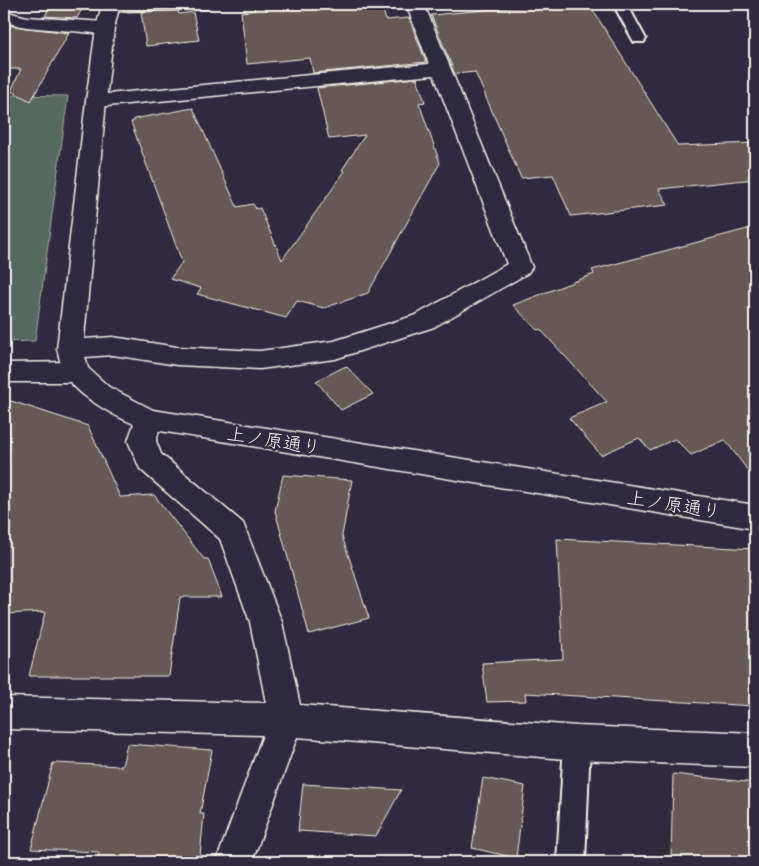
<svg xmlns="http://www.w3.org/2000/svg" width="759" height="866" font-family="'Patrick Hand','Klee One',sans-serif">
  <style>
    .green { fill: #576961; stroke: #a6ada4 }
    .building { fill: #655854; stroke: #f4f1e8 }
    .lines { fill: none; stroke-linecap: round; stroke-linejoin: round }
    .service-casing { stroke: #f4f1e8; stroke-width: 4 }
    .minor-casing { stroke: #f4f1e8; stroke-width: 3 }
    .tertiary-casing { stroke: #f4f1e8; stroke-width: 3 }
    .service { fill: #2f2a3d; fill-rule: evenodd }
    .minor { fill: #2f2a3d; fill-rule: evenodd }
    .tertiary { fill: #2f2a3d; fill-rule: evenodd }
    .labels { text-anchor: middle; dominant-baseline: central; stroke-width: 4.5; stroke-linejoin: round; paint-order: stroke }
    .street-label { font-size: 19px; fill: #f4f1e8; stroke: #2f2a3d }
  </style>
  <rect width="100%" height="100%" fill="#2f2a3d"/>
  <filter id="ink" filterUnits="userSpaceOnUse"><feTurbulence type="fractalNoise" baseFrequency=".02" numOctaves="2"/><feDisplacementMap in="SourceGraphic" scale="10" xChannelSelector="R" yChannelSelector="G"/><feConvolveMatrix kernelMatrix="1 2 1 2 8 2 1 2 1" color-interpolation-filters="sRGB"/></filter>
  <g filter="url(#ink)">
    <path class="green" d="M4,95L68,96L35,341L4,342Z"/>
    <path class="building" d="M51,4H85L77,18L45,16Z
      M253,4H381L386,20L409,18L426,62L313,73L310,58L247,64L241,12L255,10Z
      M550,4H589L678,146L755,143V179L659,189L668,205L571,216L553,175L521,178L475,72L455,74L431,15Z
      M178,11L179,14L193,12L199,40L146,46L141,12Z
      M4,25L69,33L31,101L11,91L21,69H4Z
      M417,78L425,102L419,103L440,163L368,293L324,308L297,301L286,318L197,294L201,288L170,279L182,262L131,122L134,121V119L193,108L237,207L253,204L256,209L260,208L282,260L345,171L342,170L365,135L329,139L317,88Z
      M755,227V480L725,440L691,455L675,439L650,450L639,438L601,455L569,418L607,402L540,329L537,330L513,305L594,274L592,270Z
      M346,366L373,394L341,410L316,381Z
      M8,400L88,426L120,497L154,495L204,559H208L222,597H180L169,676H29L45,612L4,614V479L10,446Z
      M283,475L352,480L342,536L369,618L309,634L275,511Z
      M557,539L755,549V706L525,693L526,701L487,702L482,663L563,659Z
      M127,744L212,750L200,814H204L200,856L98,859L99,852L31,849L53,763L122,766Z
      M673,774L755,783V862H671Z
      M483,778L525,786L516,858L472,848Z
      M303,784L401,790L376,836L298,831Z"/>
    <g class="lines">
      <g class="service-casing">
        <path id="service" d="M105,4H213L206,8L110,11L105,10L103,7Z
          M613,4H627L646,39L644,42H634Z
          M577,730L586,734L590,743L585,862H557L564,743L568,734Z"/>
      </g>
      <g class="minor-casing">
        <path id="minor" d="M406,4H424L532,267L528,273L434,327L335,359L260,369L177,365L113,355L70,358L61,355L57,349L61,343L70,340L113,337L177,347L260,351L334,341L416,315L507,264L434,75L96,107L89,105L86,101L89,97L96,95L429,64Z
          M4,11L27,17L105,22L112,24L114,28L112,32L105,34L26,27L4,22Z
          M76,362L85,365L89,372L85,379L76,382H4V363Z
          M148,409L158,412L162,419L156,441L161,454L243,523L282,622L300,705L577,726L755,733V767L577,760L297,737L252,862H216L263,735L4,729V697L266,703L250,622L220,539L140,469L128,441L138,412Z"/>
      </g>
      <g class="tertiary-casing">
        <path id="tertiary" d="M102,4H120L114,28L106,101L83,349L88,368L109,387L153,410L755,505V529L148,429C122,421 83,400 67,378C61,371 60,358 57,349L86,101L96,28Z"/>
      </g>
      <use href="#service" class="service"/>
      <use href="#minor" class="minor"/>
      <use href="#tertiary" class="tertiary"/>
    </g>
  </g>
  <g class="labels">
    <g class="street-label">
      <text transform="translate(274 440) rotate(9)">上ノ原通り</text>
      <text transform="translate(674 504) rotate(9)">上ノ原通り</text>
    </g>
  </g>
  <rect width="759" height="866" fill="none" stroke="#2f2a3d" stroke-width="20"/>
  <rect x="10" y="10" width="739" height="846" fill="none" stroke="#f4f1e8" stroke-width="2" filter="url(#ink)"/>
</svg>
